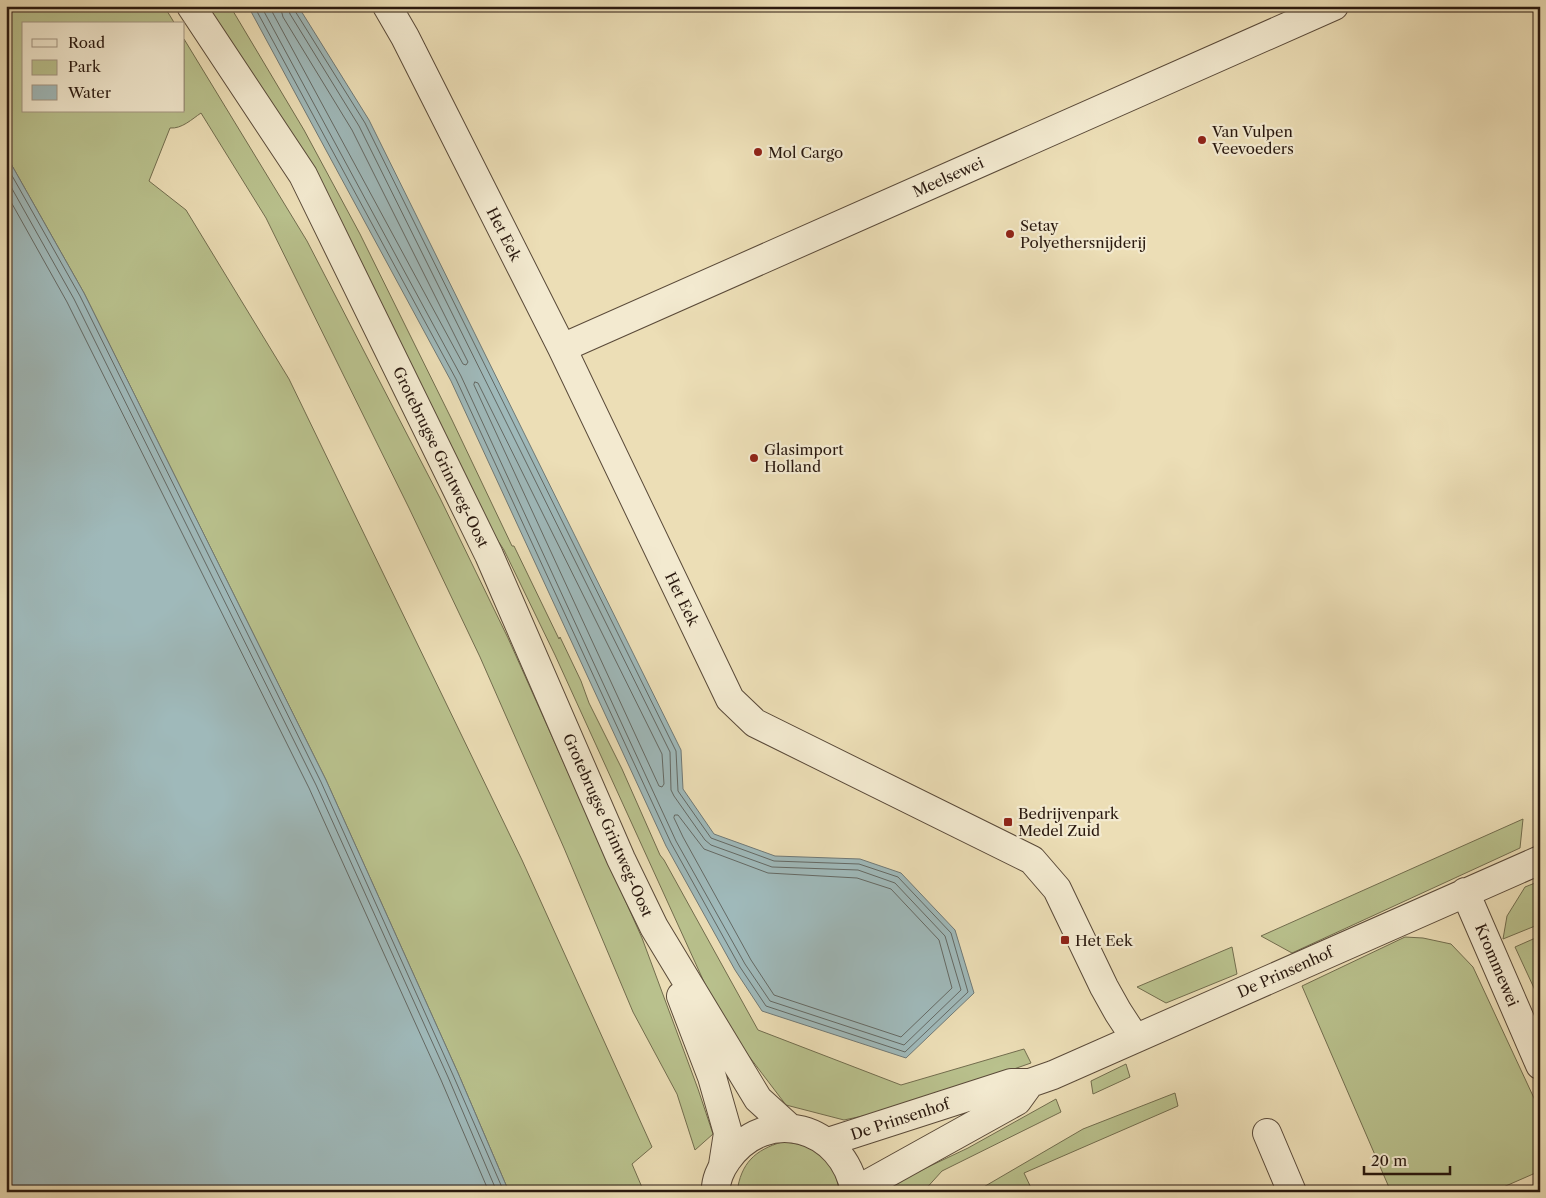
<svg xmlns="http://www.w3.org/2000/svg" width="1546" height="1198" font-family="'Libre Caslon Text',serif">
  <style>
    .green { fill: #b9c18d; stroke: #726d4e }
    .water { fill: #9fb9ba; stroke: #707976 }
    .lines { fill: none; stroke-linecap: round; stroke-linejoin: round }
    .shore { stroke: #646964; stroke-width: 1 }
    .minor-casing { stroke: #5a4a39; stroke-width: 30 }
    .minor { stroke: #f3ead0; stroke-width: 28 }
    .poi-dot { fill: #8f2418; stroke: #f3ead0; stroke-width: 2 }
    .labels { text-anchor: middle; dominant-baseline: central; stroke-width: 4.5; stroke-linejoin: round; paint-order: stroke }
    .poi-label { font-size: 15px; fill: #2a190f; stroke: #f3ead0; text-anchor: start }
    .street-label { font-size: 15px; fill: #2a190f; stroke: #f3ead0 }
  </style>
  <rect width="100%" height="100%" fill="#ecdeb6"/>
  <filter id="stains"><feTurbulence type="fractalNoise" baseFrequency=".004" numOctaves="4"/><feColorMatrix values="0 0 0 0 .2 0 0 0 0 .09 0 0 0 0 .02 0 0 0 .5 -.17"/></filter>
  <radialGradient id="worn" r=".72"><stop offset=".6" stop-color="#630" stop-opacity="0"/><stop offset="1" stop-color="#630" stop-opacity=".3"/></radialGradient>
  <path class="green" d="M6,6H164L175,24H24V111H184V39L307,241L440,498L508,638L642,938L698,1089L713,1134L695,1150L677,1094L633,1012L564,848L480,657L409,508L266,218L201,113C192,119 182,129 170,128L149,181L186,210L289,379L522,860L652,1147L632,1164L644,1192H509L458,1073L326,780L84,293L6,155Z
    M206,6H230L304,130L360,234L452,420L512,546H514L559,639L560,637L581,681L589,703L622,769L660,855L664,860L758,1030L901,1085L1024,1049L1031,1063L905,1107L844,1120L786,1105L729,1030L715,1006L555,655L504,550L480,513Z
    M1523,819L1520,848L1292,953L1261,936Z
    M1540,881V924L1503,939L1507,916L1525,887Z
    M1540,936V1001L1515,947Z
    M1405,937L1423,938L1451,944L1473,967L1540,1111V1171L1492,1192H1391L1302,986Z
    M1232,947L1237,974L1166,1003L1137,987Z
    M1126,1064L1130,1077L1093,1094L1091,1081Z
    M1175,1093L1178,1106L1024,1173L1033,1192H975L1083,1129Z
    M1056,1099L1061,1112L942,1171L923,1192H886L890,1185L968,1148Z
    M782,1142C813,1143 836,1159 839,1192H737C741,1163 755,1150 782,1142Z"/>
  <path class="water" d="M248,6H298L369,120L681,750L683,789L714,834L775,856L860,859L901,873L955,930L974,993L906,1058L762,1011L735,970L666,846L451,381Z
    M6,155L84,293L326,780L458,1073L509,1192H6Z"/>
  <g class="lines">
    <path class="shore" d="M254,6L456,379L671,843L740,967L766,1006L905,1052L968,992L951,933L898,877L859,864L774,861L711,838L678,791L676,751L365,123L295,11L294,6
      M261,6L461,376L676,841L745,964L770,1001L904,1045L961,990L945,936L895,883L858,870L772,867L711,845L705,840L674,796L671,790L670,752L359,126L290,14L288,6
      M269,6L463,364L466,365L468,362L352,130L283,17L280,6
      M6,165L80,296L321,782L453,1075L504,1192
      M6,178L74,299L316,785L448,1077L497,1192
      M6,193L67,302L309,788L441,1080L489,1192
      M475,382L478,383L662,754L664,784L662,787L659,786L474,385Z
      M675,815H678L704,849L768,873L857,878L891,889L939,940L952,988L901,1037L774,995L751,960L683,837L674,818Z"/>
    <g class="minor-casing">
      <path id="minor" d="M191,6L303,175L489,555L621,859L654,927L758,1099L790,1128
        M387,6L405,37L562,348L730,699L755,723L1032,860L1057,889L1104,987L1118,1012L1135,1038
        M562,348L1334,6
        M1465,892L1540,1065
        M681,996L712,1077L728,1133L723,1165
        M1267,1133L1292,1192
        M828,1142L1011,1083H1030L1053,1075L1540,860
        M855,1191L1017,1101L1030,1083
        M716,1192C715,1181 721,1168 727,1160C766,1104 844,1126 855,1192"/>
    </g>
    <use href="#minor" class="minor"/>
  </g>
  <g class="poi-dot">
    <circle cx="1202" cy="140" r="5"/>
    <circle cx="758" cy="152" r="5"/>
    <circle cx="1010" cy="234" r="5"/>
    <circle cx="754" cy="458" r="5"/>
    <rect x="1003" y="817" width="10" height="10" rx="2.5"/>
    <rect x="1060" y="935" width="10" height="10" rx="2.5"/>
  </g>
  <g class="labels">
    <g class="poi-label">
      <text x="1212" y="131">Van Vulpen<tspan x="1212" dy="17">Veevoeders</tspan></text>
      <text x="768" y="152">Mol Cargo</text>
      <text x="1020" y="225">Setay<tspan x="1020" dy="17">Polyethersnijderij</tspan></text>
      <text x="764" y="449">Glasimport<tspan x="764" dy="17">Holland</tspan></text>
      <text x="1018" y="813">Bedrijvenpark<tspan x="1018" dy="17">Medel Zuid</tspan></text>
      <text x="1075" y="940">Het Eek</text>
    </g>
    <g class="street-label">
      <text transform="translate(948 177) rotate(-24)">Meelsewei</text>
      <text transform="translate(504 234) rotate(63)">Het Eek</text>
      <text transform="translate(441 457) rotate(64)">Grotebrugse Grintweg-Oost</text>
      <text transform="translate(682 599) rotate(64)">Het Eek</text>
      <text transform="translate(608 825) rotate(66)">Grotebrugse Grintweg-Oost</text>
      <text transform="translate(1497 965) rotate(67)">Krommewei</text>
      <text transform="translate(1285 972) rotate(-24)">De Prinsenhof</text>
      <text transform="translate(900 1119) rotate(-18)">De Prinsenhof</text>
    </g>
  </g>
  <rect width="1546" height="1198" fill="none" stroke="#ecdeb6" stroke-width="25"/>
  <rect x="8" y="8" width="1531" height="1183" fill="none" stroke="#2a190f" stroke-width="2.5"/>
  <rect x="12" y="12" width="1521" height="1173" fill="none" stroke="#2a190f"/>
  <rect x="22" y="22" width="162" height="90" fill="#f3ead0" stroke="#a39683"/>
  <rect x="32" y="39" width="25" height="8" fill="#f3ead0" stroke="#a39683"/>
  <text x="68" y="48" font-size="15" fill="#2a190f">Road</text>
  <rect x="32" y="60" width="25" height="15" fill="#b9c18d" stroke="#a39683"/>
  <text x="68" y="72" font-size="15" fill="#2a190f">Park</text>
  <rect x="32" y="85" width="25" height="15" fill="#9fb9ba" stroke="#a39683"/>
  <text x="68" y="98" font-size="15" fill="#2a190f">Water</text>
  <path d="M1364 1166v8h86v-8" fill="none" stroke="#2a190f" stroke-width="2.5"/>
  <text x="1371" y="1166" font-size="15" fill="#2a190f" stroke="#f3ead0" stroke-width="4" paint-order="stroke">20 m</text>
  <rect width="100%" height="100%" filter="url(#stains)"/>
  <rect width="100%" height="100%" fill="url(#worn)"/>
</svg>
